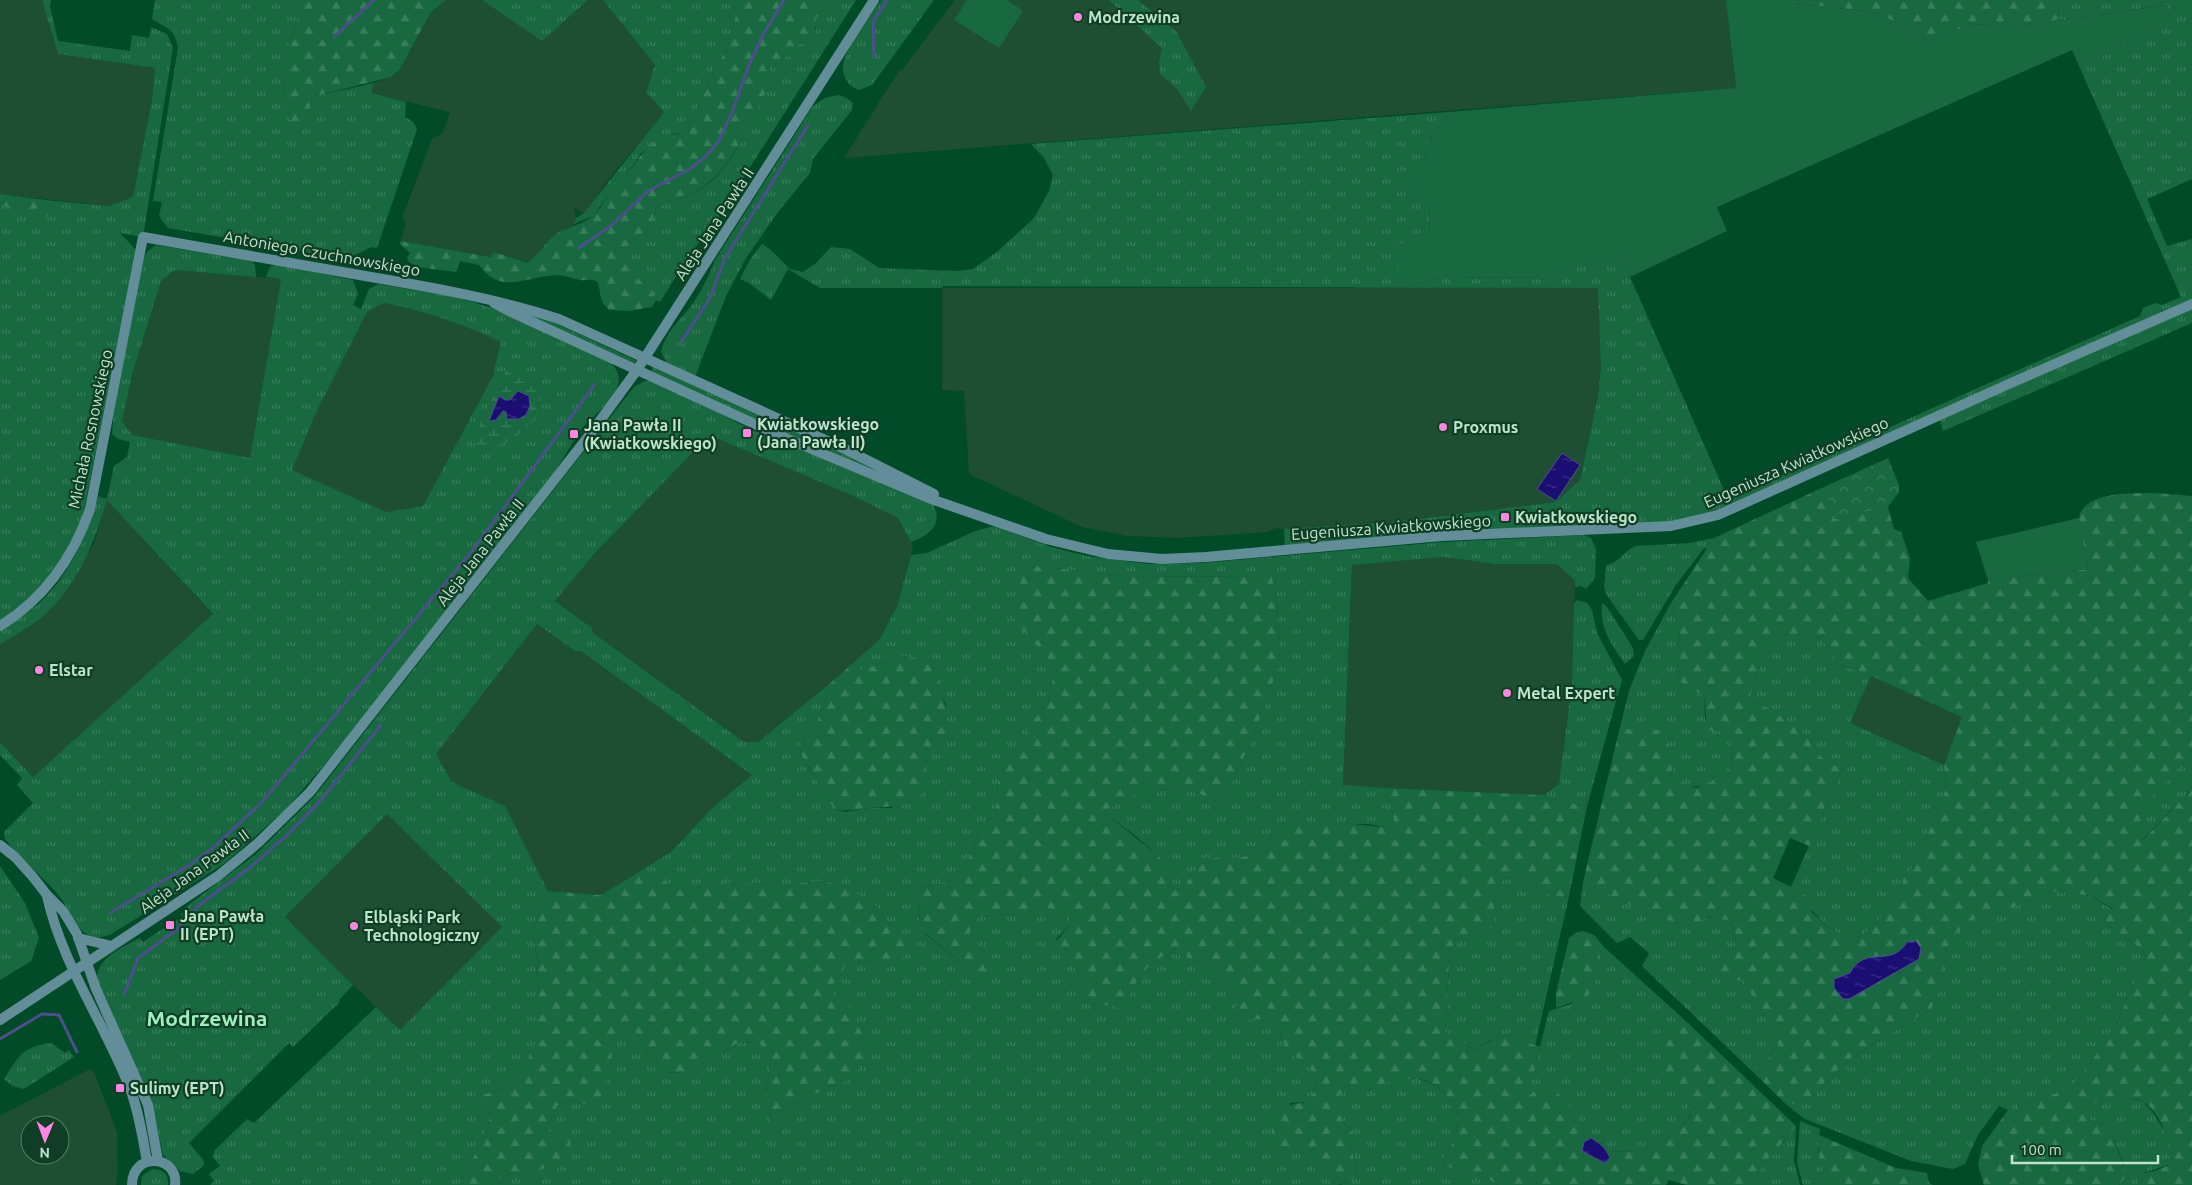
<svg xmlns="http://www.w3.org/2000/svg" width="2192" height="1185" font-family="Ubuntu,sans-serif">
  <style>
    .built { fill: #1e4f33; fill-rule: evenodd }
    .grass { fill: url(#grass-tufts); fill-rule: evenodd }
    .forest { fill: url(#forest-firs); fill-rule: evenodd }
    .wetland { fill: url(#wetland-marsh) }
    .park { fill: url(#park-crowns) }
    .garden { fill: #186940 }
    .water { fill: url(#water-ripples); stroke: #4d4e8d }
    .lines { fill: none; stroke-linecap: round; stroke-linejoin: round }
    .stream { stroke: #4d4e8d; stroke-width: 3 }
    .minor { stroke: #638d98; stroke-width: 10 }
    .tertiary { stroke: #638d98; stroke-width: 10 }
    .poi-dot { fill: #fd86e3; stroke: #103d25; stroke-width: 2 }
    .labels { text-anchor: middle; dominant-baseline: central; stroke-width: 4.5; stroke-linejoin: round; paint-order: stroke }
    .poi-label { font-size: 16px; font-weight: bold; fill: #bee5cb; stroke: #103d25; text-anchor: start }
    .street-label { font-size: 16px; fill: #bee5cb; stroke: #103d25 }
    .district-label { font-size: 21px; font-weight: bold; fill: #9df0bc; stroke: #103d25 }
  </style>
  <defs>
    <pattern id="grass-tufts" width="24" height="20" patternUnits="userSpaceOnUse" patternTransform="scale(1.25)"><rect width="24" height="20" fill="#186940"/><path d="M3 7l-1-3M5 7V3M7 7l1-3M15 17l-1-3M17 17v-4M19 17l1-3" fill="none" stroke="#387e5a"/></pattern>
    <pattern id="forest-firs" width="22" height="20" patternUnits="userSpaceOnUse" patternTransform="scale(1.25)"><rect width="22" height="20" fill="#186940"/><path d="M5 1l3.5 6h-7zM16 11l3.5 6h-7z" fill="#387e5a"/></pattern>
    <pattern id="wetland-marsh" width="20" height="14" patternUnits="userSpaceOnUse" patternTransform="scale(1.25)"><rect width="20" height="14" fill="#186940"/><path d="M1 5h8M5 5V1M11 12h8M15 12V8" fill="none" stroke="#387e5a"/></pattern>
    <pattern id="park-crowns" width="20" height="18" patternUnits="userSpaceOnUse" patternTransform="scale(1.25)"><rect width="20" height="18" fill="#186940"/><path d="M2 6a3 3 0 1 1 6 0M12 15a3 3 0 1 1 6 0" fill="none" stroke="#387e5a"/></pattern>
    <pattern id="water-ripples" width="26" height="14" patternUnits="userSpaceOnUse" patternTransform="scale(1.25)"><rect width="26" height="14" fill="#1c0d72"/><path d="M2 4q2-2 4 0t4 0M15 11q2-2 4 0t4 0" fill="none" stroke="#3b3085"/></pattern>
  </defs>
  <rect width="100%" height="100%" fill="#014b29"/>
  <path class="built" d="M0,0H42L58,54L155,68L152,99L133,197L109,206L0,194Z
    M446,0H482L542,40L588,0H603L655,65L646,92L664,112L606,183L584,214L574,207L576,218L574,224L557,234L540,249L538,254L528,263L495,252L492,257L401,241L406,223L402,218L432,139L443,133L450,112L370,93L374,83L391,77L400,69L431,12Z
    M955,0H1726L1736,88L844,158L898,72L902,70Z
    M175,270L281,279L250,458L132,435L122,421L132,375L161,281Z
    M942,288H1599L1601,370L1597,401L1580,480L1556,502L1394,522L1292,530L1276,528L1267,532L1177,538L1128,536L1082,527L969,474L964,391L942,390Z
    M384,303L424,312L464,325L501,342L494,369V374L423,506L386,512L292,470L315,415L367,312Z
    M718,439L849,494L898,518L913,546L897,606L880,639L834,681L758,742H744L593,633L592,628L555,601L595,553L705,440Z
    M107,499L213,615L33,777L0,742V644L41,618L94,544Z
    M1444,557L1495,564H1557L1575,582L1572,683L1559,784L1544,795L1343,786L1352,565Z
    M537,624L575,651H581L752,775L712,808L672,851L601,895L548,891L505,806L452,782L436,754Z
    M1871,676L1962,717L1944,765L1850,723Z
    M387,814L502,927L400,1031L285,917Z
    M90,1069L94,1072L117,1132L118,1171L116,1185H0V1116ZM30,1125H60V1155H30Z"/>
  <path class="grass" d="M42,0H51L50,6L58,41L130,51L132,35L149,38L151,27L167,34L173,48L143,237L120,233L136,250L82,520L57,567L25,604L0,621V204L12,208L55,211L54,201L109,206L133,197L152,99L155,68L58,54Z
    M155,0H304L287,50V76L283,95L309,109L312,97L374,83L371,93L406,102L405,117L413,122L417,129L377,248L372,247L346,259L168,228L159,216L162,202L153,201L178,48C174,27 168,30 152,19Z
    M482,0H588L542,41Z
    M603,0H740L727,49L714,70L688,131L683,135L674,133L642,152L625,177L616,180L611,191L593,216L574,224L576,218L584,213L664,112L646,92L655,65Z
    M827,0H856L716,221L690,254L660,302L656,300L652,289L633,275L614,252L617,247L627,248C641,231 653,232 656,206C673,200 694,195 708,184C737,161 755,111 772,79L769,69L770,57L786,56L799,43L809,44L816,29L814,22L818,14L826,9Z
    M881,0H934L872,85L859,90C846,86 839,71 845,58C852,39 870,18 881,0Z
    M1109,0H1138L1176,31L1206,87L1191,111L1177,89L1160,74L1159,62L1162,48Z
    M2059,0H2192V179L2147,199L2167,246L2192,239V323L1943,431L1939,416L1695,522L1285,550L1284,529L1394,522L1556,502L1580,480L1597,401L1601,370L1598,288L943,286L942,288H820L788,269L771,300L749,283L740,279L751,258L762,244L771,250L790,269L803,272L816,263L831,247L850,249L879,268L956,271L973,269L998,251L1034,218L1049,191L1053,175L1044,158L1031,144L1450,112L1429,141L1423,168L1429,202L1430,241L1401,288L1439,278L1545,277L1622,253L1630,277L1728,499L1839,450L1841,443L1855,436L1863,439L2140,316L2143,308L2155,303L2162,305L2181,297L2080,68L2170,21L2166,5L2064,20L2058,19Z
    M838,95L847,98L853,103L852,110L813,159L810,173L778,212L746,258L726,296L695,377L667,363L661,352C665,333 679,321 691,306C701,292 709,276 715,260L813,106L825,98Z
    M156,245L251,261L255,265L256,277L175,270L161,281L132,375L122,421L132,435L250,458L281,279L266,277L270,267L276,264L353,280L358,294L353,305L361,309L369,289L378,284L450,296L473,302L494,309L611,363C618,371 621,378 617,388C611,404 592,416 581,430C571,443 565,456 556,470L342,744L286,809L225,863L113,933C105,937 97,939 88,935C75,928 70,912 63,901C47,878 21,862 5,839L4,832L33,803L17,785L22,778L0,755V742L33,777L213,614L107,500C94,543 78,586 42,617C30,627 14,636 0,644V631C11,624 22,617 32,609C64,585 89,535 98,496L107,499L114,466L127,457L130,442L118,439L112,434L114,409L144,258L147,252ZM384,303C426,311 463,324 501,342L494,369V374L423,506L386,512L292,470L315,415L367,312Z
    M503,305L538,315L637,361L633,362Z
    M652,366L857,458L932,496L824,452L660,377L652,370Z
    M645,381H653C672,390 693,398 712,409C735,421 753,433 779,439L932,503C945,524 929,535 911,542L898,518L849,494L718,439L705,440L595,553L555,601L592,628L593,633L744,742H758L827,686L826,702L817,721L802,739L800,753L834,809L846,812L869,808H891L930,779L926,769L927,754L941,743L946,704L938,686L936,670L906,656L860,670L853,663L880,639L897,606L911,555L927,553L975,531L995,526L1051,547L1087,556L1148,564L1202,563L1444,542L1584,535L1591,538L1596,549L1595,578L1586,589L1581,586L1575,587V581L1557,564H1495L1444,557L1352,565L1343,785L1386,788L1394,818L1392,828L1368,824L1287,823C1272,836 1256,857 1235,858C1224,859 1214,857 1203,859L1183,888L1173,891C1169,854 1131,834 1104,812L1123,799L1145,789L1190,790L1222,803L1252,740L1277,671L1279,652L1277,600L1272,577L1122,576L1036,566L1025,571L1019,587L1032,640L1054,666L1050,699L1029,726L1011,760L998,776L996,816L980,824C977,839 967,873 951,880C941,885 927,886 916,889L920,908L919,921L926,935L974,973H992L989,956L974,942L970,931L976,916L1018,914L1042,908L1069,909L1071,924L1056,939L1073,960L1091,1004L1114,1006L1122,1010C1137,980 1141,965 1173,952C1202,962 1217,972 1237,995V1005L1233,1017L1238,1023C1253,1016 1263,1019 1278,1026L1286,1051L1306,1063L1316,1078L1314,1092L1306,1102L1290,1103L1271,1143L1305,1153H1319L1327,1178L1338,1185H491L506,1175L519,1172L554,1137L546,1129L557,1106L571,1100L590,1106L611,1069L612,1048L621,1034L637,1032L647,1053L661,1072L686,1073L739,1042L759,1043L771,1057L769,1078L765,1095L770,1112L771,1122L804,1098L826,1088L836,1086L868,1047L860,1032L828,988L839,979L846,964L862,961L877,964L903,932L888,922L876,906L823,881L791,884L721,883L697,888H676L645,868L672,851L712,808L752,775L581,651H575L537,624L436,754L452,782L505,806L548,891L533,931L537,960L539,1004L537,1041L521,1073L478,1103L491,1115L484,1136L459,1185H210L214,1181L209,1174L220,1166L213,1157L214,1151L247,1119L254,1123L376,1007L400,1030L502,927L387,814L285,917L353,985L339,1000L340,1002L293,1047L289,1043L189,1143L204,1161V1165L193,1174L180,1171L163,1155L151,1099L97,982C95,958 121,948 140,938L143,942L167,926L168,928L173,925L172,923L182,917L181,914L191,903L256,854L314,797L634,387Z
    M1714,538L1708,549L1704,548L1676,585L1643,640H1639L1606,594L1604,587L1606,565C1621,562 1623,551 1636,546L1689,543Z
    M1577,600L1587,603L1592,610L1597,633L1622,680L1587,806L1563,802L1544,795L1559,784L1572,683L1574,604Z
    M1602,603L1607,607L1633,648L1634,656L1625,664C1612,645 1599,628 1602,603Z
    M1671,603L1680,634L1677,660L1679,681L1704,696L1705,720L1732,733L1731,773C1713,782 1686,798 1672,774C1668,767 1669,742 1668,732L1619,731L1629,691L1645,651Z
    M1806,634L1822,639L1838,664L1871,676L1850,723L1944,765L1946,786L1945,794L1916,861L1911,870L1904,876L1900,891L1888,911L1862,936L1847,938L1826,926L1791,887L1842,770L1820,756L1808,738L1771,709L1749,700L1765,650L1780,636Z
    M2192,753V789L2142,840L2139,810Z
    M0,866L25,903L39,938L31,961L0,980Z
    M1519,876L1555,898L1569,896L1535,1046L1508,1035L1489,1041L1475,1050L1445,1032L1450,950L1458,936L1476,934L1493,928L1495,890L1504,879Z
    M1583,882C1601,890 1618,900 1636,908C1654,916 1673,922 1692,926L1709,916L1729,921L1735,933L1736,946L1721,955L1718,975L1745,981C1755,1003 1770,1021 1778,1043L1767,1060L1754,1073L1642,966L1649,953L1630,937L1617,943L1580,906Z
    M2049,891L2092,896L2113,910L2104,920C2117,934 2136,941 2147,956L2111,1035L2071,1088L2008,1110L1999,1106L1978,1135L1965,1164L1953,1169L1911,1161L1805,1119L1788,1106L1812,1097L1846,1061L1932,1008L1942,980L1947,949L1965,922L2005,911Z
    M1604,947L1688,1023L1683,1028L1674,1091L1688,1102L1691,1114L1678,1132L1638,1152L1607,1151L1601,1143L1591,1138L1568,1105L1557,1092L1527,1098L1549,1011L1571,1004L1599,974V954Z
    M51,1043L65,1053L69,1050L74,1057L24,1089L13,1086L4,1079C19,1056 22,1047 51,1043Z
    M1407,1077C1436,1081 1446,1090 1459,1116L1455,1140L1445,1154L1444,1166L1488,1178L1497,1185H1340L1351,1181L1357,1173L1351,1145L1354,1134C1338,1115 1328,1104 1348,1084L1369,1090L1386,1082Z
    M2115,1095L2143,1101L2154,1114L2167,1136L2171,1164L2140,1174L2137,1185H2119L2123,1181L2124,1165L2110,1128L2089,1119C2091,1103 2100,1099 2115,1095Z
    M1800,1121L1820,1129L1818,1150L1830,1185H1803L1797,1163Z
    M1796,1126L1794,1160L1800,1185H1753L1759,1170Z
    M152,1169C163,1169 169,1174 168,1185H141L142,1176Z"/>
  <path class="forest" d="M304,0H446L431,12L400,69L391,77L312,97L309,109L301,122L290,120L285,111L283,95L287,76V50Z
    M740,0H827L826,9C810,19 816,25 816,41L809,44L799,43L795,48L797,54L790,57L786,56L780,63L770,57L769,69L772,79C757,109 735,163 708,183C694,195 673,200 656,206C652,234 642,230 627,248L617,247L614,252L632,269L633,275L652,289L656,300L652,307L629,311L609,310L602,302L598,282C590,278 587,281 580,280C572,279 566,275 557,275C527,276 501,296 479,265L460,261L456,272L418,267L409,262L407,258L410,253L399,243L401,241L491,257L494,252L528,263C539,254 544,244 555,235C566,227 584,224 593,216C601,209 612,189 616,179L625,177C641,157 653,129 683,135L688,131L714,70L727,49Z
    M1785,0H2059L2058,19L2041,26L2014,25L2001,27L1978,24L1939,35L1940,43H1930L1912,30L1874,12L1790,3Z
    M0,194L54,201L55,210L40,221L0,204Z
    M1824,487L1836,519L1888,507L1894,529L1901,532L1910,558L1908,578L1928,601L1988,583V580L2088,569C2086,553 2079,536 2079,520C2080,483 2170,494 2192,496V753L2139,811L2143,840L2192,789V1185H2137L2140,1174L2155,1171L2171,1164C2168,1142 2164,1117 2144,1102C2141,1099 2134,1099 2130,1098C2110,1094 2092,1097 2089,1119L2110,1128L2127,1176L2119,1185H1984L1978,1165L1982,1146L1993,1131L2008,1110L2071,1088L2111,1035L2147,956C2136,941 2116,933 2104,920L2113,909L2092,896L2049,891L2005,911L1965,922L1947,949L1942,980L1932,1008L1846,1061L1812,1097L1788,1106L1754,1073L1767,1060L1778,1044C1770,1021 1755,1003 1745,982L1718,975L1712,966L1721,955L1736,946L1735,933L1729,921L1709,916L1692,926C1673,922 1654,916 1636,908C1618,900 1601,890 1583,882L1619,731L1635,728L1668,732L1671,773L1681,783L1696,788L1731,773L1732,733L1707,730L1704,696L1679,681L1677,660L1680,634L1671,603L1714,538ZM1806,634L1822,639L1838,664L1871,676L1962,717L1944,765L1946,786L1945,794L1916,861L1911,870L1904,876L1900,891L1888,911L1862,936L1847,938L1826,926L1811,911L1810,899L1794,886L1791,887L1773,878L1790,838L1809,846L1842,770L1820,756L1808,738L1771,709L1749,700L1765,650L1780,636Z
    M1036,566L1122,576L1272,577L1277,600L1279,652L1277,671L1252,740L1222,803L1190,790L1145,789L1123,799L1104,812L1163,860L1172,878L1173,891L1183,888L1203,859C1214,857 1224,859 1235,858C1256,857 1272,836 1287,823H1343L1392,828L1394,818L1386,788L1544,795L1563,802L1587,806L1569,896L1555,898L1519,876L1504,879L1495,890L1493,928L1476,934L1458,937L1450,950L1445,1032L1475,1050L1490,1041L1508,1035L1540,1047L1528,1097L1539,1087L1557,1092L1568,1105L1591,1138L1601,1143L1607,1151L1638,1152L1678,1132L1691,1115L1688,1102L1674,1092L1665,1071L1662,1056L1667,1041L1688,1023L1796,1126L1759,1170L1753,1185H1686L1669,1180L1666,1185H1497L1488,1178L1444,1166L1445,1154L1455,1140L1459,1116C1443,1083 1425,1072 1388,1082C1382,1084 1377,1088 1370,1089C1364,1091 1354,1086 1348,1084C1328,1104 1338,1116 1354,1134L1351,1145L1357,1174L1351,1181L1338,1185L1327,1178L1319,1153H1305L1271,1144L1273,1114L1278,1107L1306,1102L1314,1092L1316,1078L1306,1063L1286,1051L1278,1026C1263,1019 1253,1016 1239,1024L1233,1017L1237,1005V995C1217,972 1202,962 1173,952C1142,964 1137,981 1122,1010L1114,1006L1091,1004L1073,960L1048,951L1071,924L1069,910L1042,908L1018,914L976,916L970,931L974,942L989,956L993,973H974L922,931L919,926L920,908L916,889C927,886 941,885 951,880C967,873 977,839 980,824L996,816L998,776L1011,760L1029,726L1050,699L1054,666L1015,620C1009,602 1019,588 1025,571Z
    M906,656L921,660L936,670C939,693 957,722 940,744C936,748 931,751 927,755L926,769L930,779C919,809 896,806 869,808C856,809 847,812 834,809L800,753L802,739L817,721L826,702L827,686L853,663L860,670Z
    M645,868L676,888H697L721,883L791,884L823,881L848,888L876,906L888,922L903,932L907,945L905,957L877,964L862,961L846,964L839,979L828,988L836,998L848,1004L868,1047L861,1066L851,1079L804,1098L790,1108L777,1120L771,1123L770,1112L765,1095L769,1078L771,1058L759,1043L739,1042L686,1073L660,1072L647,1053L637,1032L621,1034L612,1048L611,1069L598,1104L590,1106L571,1100L557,1106L546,1129L554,1137H570L571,1148L566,1157L551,1166L528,1174L519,1172L506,1175L491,1185H459L484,1136L491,1115L478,1103L474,1095L493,1093L521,1073L536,1042L539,1004L537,960L533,931L548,891L601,895Z
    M1583,931L1594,935L1604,947L1599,954V974L1588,996L1556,1008V993L1569,938L1576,933Z
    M1819,1135L1896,1168L1927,1173L1929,1183L1933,1185H1830C1819,1171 1818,1152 1819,1135Z"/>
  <path class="wetland" d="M506,371C518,370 532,377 540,386C541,395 542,405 537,414C526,435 497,451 474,448L482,415L496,393Z"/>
  <path class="park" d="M1888,458L1899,485V492L1888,507L1835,519L1824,487Z"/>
  <path class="garden" d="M967,0H1007L1023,11L999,48L954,20Z
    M1726,0H1785L1790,3L1874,12L1912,30L1930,43H1939V35L1978,24L2001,27L2014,25L2041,26L2058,19L2064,20L2167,5L2171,21L2080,68L2072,50L1717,207L1727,231L1630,277L1622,254L1545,277L1439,278L1401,288L1394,244L1430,241L1429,202L1412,197L1408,174L1423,168L1429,141L1450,112L1736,88Z
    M2079,518L2088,569L1988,580L1976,542Z"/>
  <path class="water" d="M518,391L529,396L530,406L526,415L519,419H507L506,412L503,411L496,420L489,421L499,396L505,400H510Z
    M1562,453L1580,465L1556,501L1537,489Z
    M1916,941L1921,948L1919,959L1849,999H1843L1834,988V979L1850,973C1865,944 1891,969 1907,942Z
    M1591,1138C1600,1143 1606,1148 1610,1158L1604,1163L1582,1151L1584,1142Z"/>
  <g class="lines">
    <path class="stream" d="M334,37L374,0
      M874,57L873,22L887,0
      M579,248L612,225L648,191L690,169L705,157L719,141L733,110L749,65L763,35L784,0
      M681,342L710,298L724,260L808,125
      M110,913L191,864L213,848L262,802L472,551L595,384
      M124,995L138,958L175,931L199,905L252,866L287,835L322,799L381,725
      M0,1039L42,1014L59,1015L77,1052"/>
    <path class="minor" d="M494,303L511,312L783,437L931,499L1046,539L1108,554L1162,559L1206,557L1442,536L1671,526L1718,515L2011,383L2192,304
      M0,626C45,598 73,558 90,509L143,237C219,250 295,263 371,277C435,288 498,299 559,319L843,448L934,494
      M0,845L15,857L33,877L47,895L63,911L77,934L96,989L148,1105L158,1161
      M47,896C62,965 106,1025 131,1091C139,1114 143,1138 147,1162
      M132,1185C132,1151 179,1155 175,1185"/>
    <path class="tertiary" d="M78,938L112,946
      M0,1020L218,876L258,843L310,792L591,433L637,370L874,0"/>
  </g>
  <g class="poi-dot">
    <circle cx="1078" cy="17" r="5"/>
    <circle cx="1443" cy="427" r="5"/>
    <rect x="742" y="428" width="10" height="10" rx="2.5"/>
    <rect x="569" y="429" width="10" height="10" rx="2.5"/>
    <rect x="1500" y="512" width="10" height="10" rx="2.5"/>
    <circle cx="39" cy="670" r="5"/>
    <circle cx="1507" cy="693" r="5"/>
    <rect x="165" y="920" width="10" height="10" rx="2.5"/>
    <circle cx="354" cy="926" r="5"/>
    <rect x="115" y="1083" width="10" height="10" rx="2.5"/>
  </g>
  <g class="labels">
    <g class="poi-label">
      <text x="1088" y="17">Modrzewina</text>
      <text x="757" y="424">Kwiatkowskiego<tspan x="757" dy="18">(Jana Pawła II)</tspan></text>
      <text x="584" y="425">Jana Pawła II<tspan x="584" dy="18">(Kwiatkowskiego)</tspan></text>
      <text x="1453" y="427">Proxmus</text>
      <text x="1515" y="517">Kwiatkowskiego</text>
      <text x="49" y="670">Elstar</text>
      <text x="1517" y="693">Metal Expert</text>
      <text x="180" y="916">Jana Pawła<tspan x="180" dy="18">II (EPT)</tspan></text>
      <text x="364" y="917">Elbląski Park<tspan x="364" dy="18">Technologiczny</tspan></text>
      <text x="130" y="1088">Sulimy (EPT)</text>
    </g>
    <g class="street-label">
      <text transform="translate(714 224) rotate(-57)">Aleja Jana Pawła II</text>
      <text transform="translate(322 253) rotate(10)">Antoniego Czuchnowskiego</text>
      <text transform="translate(90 429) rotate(-78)">Michała Rosnowskiego</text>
      <text transform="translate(1796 462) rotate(-24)">Eugeniusza Kwiatkowskiego</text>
      <text transform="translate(1391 527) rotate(-4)">Eugeniusza Kwiatkowskiego</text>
      <text transform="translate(480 552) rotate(-52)">Aleja Jana Pawła II</text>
      <text transform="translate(194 871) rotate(-36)">Aleja Jana Pawła II</text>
    </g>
    <g class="district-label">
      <text x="207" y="1018">Modrzewina</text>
    </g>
  </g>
  <g transform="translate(45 1140) rotate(181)"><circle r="24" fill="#103d25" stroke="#568067"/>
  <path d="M0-4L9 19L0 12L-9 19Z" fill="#fd86e3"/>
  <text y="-8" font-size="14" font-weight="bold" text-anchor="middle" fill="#bee5cb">N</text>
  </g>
  <path d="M2012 1155v8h146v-8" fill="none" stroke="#bee5cb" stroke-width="2.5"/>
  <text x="2020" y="1155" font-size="15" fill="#bee5cb" stroke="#103d25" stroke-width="4" paint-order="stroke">100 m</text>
</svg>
